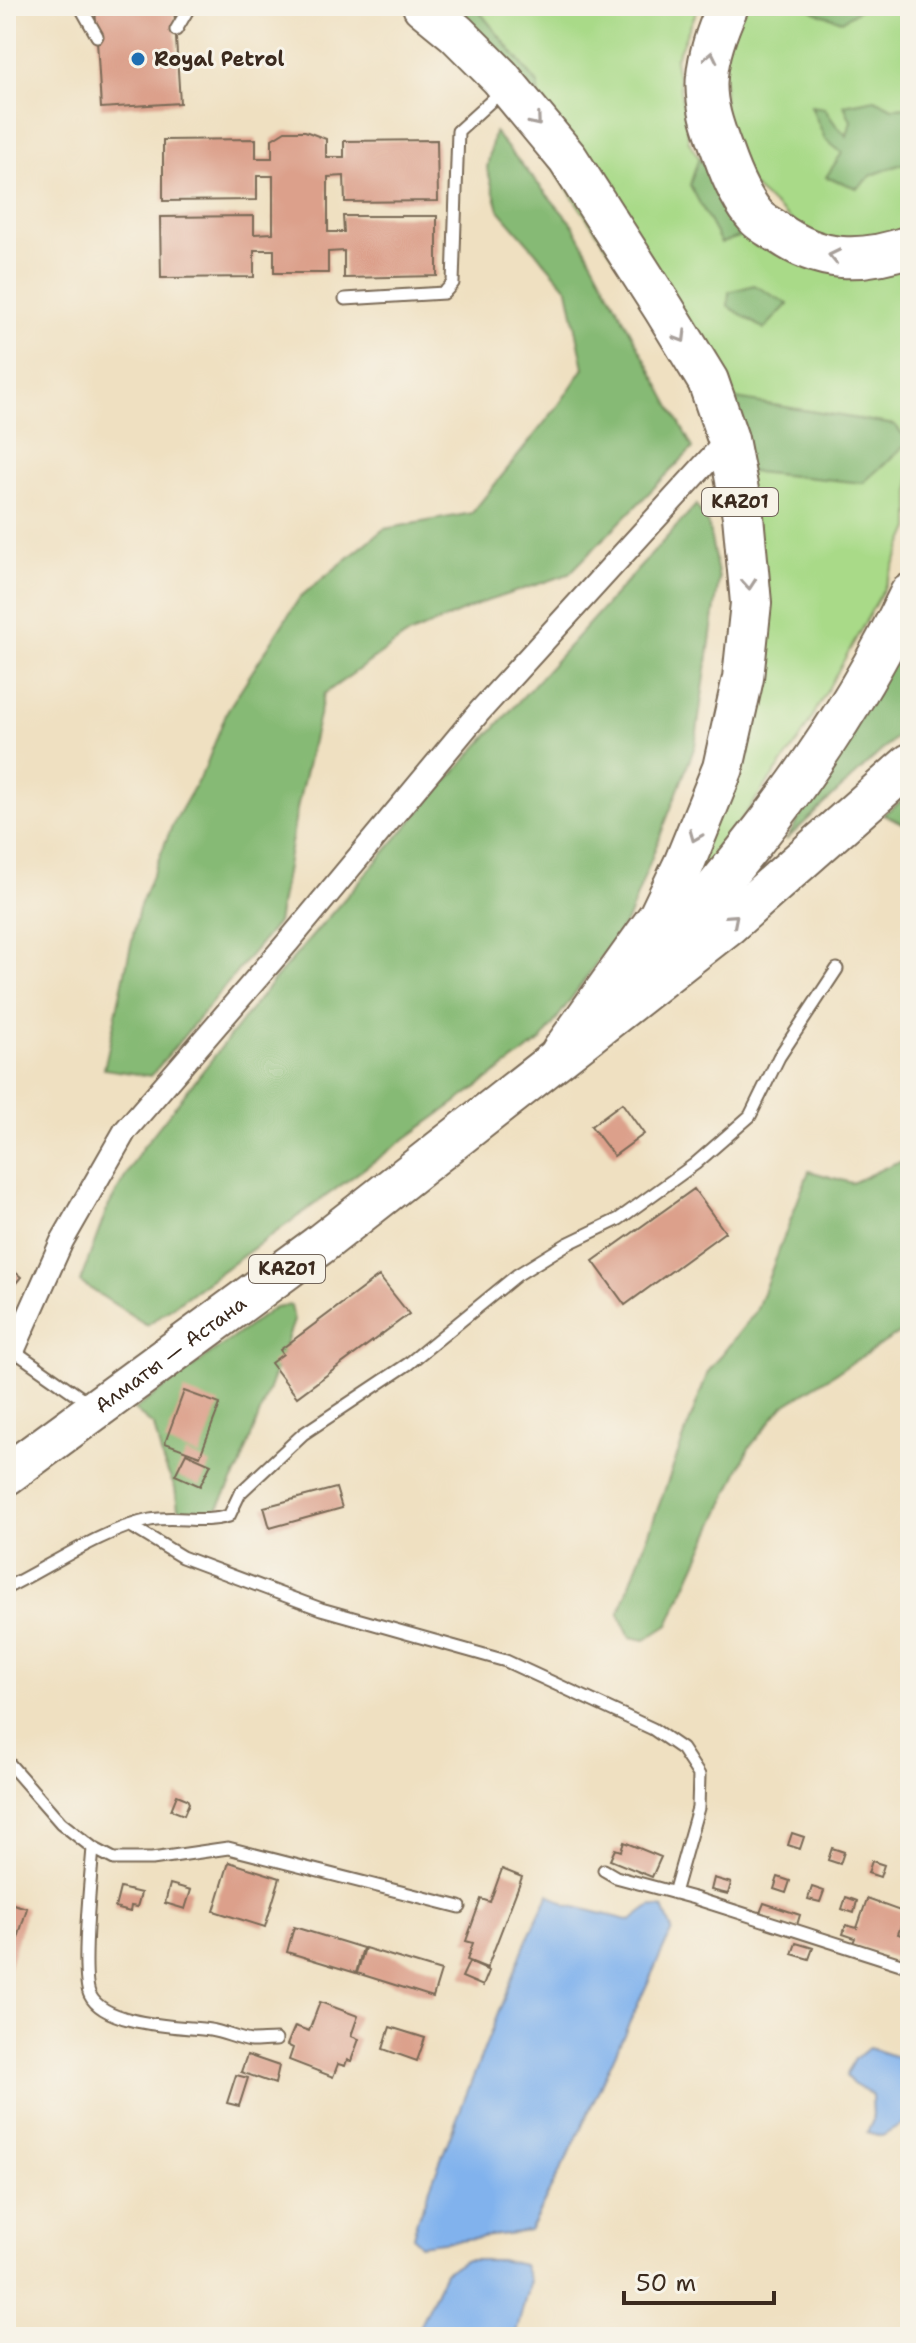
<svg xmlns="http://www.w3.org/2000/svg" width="916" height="2343" font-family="'Shantell Sans',sans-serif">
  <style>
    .green { fill: #a9da88; stroke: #728253; stroke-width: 2 }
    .forest { fill: #86ba74; stroke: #607249; stroke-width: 2 }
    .water { fill: #81b2ed; stroke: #5e6e86; stroke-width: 2 }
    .building { fill: #dca08b }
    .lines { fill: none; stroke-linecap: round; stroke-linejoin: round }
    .lane-casing { stroke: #7a6a57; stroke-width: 15 }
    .street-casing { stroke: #7a6a57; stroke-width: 26 }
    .highway-casing { stroke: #7a6a57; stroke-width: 44 }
    .path { stroke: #7a6a57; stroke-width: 4; stroke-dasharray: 6 6; stroke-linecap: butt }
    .lane { stroke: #fff; stroke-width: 11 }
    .street { stroke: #fff; stroke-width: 22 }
    .highway { stroke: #fff; stroke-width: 40 }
    .oneway { stroke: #a79f9a }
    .poi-dot { fill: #1f6fb2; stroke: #f7f3e8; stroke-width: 3 }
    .labels { text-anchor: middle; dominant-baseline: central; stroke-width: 6; stroke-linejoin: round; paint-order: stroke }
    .shield { fill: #f7f3e8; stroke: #73665b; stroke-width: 2 }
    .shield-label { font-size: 18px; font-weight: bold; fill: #3b2a1e }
    .poi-label { font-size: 20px; font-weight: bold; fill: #3b2a1e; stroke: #f7f3e8; text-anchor: start }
    .street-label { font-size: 20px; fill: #3b2a1e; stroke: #f7f3e8 }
  </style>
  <rect width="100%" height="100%" fill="#f7f3e8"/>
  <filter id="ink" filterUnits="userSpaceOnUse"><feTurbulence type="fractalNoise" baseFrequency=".0125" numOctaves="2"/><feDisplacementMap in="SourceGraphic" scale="16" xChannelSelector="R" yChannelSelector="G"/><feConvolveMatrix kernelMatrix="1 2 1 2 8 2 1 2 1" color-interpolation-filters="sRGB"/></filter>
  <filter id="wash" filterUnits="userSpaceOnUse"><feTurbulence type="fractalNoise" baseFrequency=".006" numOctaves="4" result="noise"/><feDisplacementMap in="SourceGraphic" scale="32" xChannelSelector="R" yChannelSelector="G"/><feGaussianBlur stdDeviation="1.8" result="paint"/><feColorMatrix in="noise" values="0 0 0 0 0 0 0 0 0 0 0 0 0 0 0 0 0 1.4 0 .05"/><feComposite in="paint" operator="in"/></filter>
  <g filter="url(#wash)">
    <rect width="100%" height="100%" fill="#efe0c1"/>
    <path class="green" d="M442,6H699L675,60L689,142L755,246L848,275L910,253V528L883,590L800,739L669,918L757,698L741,443Z
      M745,6H910V228L890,237L816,242L749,183L723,124L725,39Z"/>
    <path class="forest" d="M442,6H475L539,85L537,103Z
      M806,6H859L860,9L842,21L815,12Z
      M875,99L892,108L910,107V161L872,175L857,188L826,177L842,153L825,139L811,106L824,108L836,125L847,136L851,121L844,105Z
      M494,132L573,225L693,448L569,574L484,602L406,636L324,694L298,804L277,923L151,1076L104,1069L139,908L172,826L205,768L227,711L300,597L384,529L472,513L558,406L584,368L568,289L499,210L487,168Z
      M699,157L748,234L721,243L690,185Z
      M754,285L788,304L764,329L728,306L729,292Z
      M724,397L895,425L909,442L863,483L745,471Z
      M696,505L708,524L719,579L695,746L628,919L541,1041L147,1325L80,1282L107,1209L140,1151L270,985L427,803Z
      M910,633V724L786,840Z
      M910,795V827L883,814Z
      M910,1161V1331L906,1329L783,1406L749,1448L668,1625L645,1640L630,1637L619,1614L708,1372L756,1311L809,1171L852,1183L895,1163Z
      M291,1305L294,1321L240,1467L218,1507L201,1517L178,1508L175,1488L163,1462L154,1426L134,1410L275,1307Z"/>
    <path class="water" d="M549,1894L567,1905L631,1921L651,1906L663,1908L672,1930L572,2148L529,2231L420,2245L413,2236L416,2223L526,1942Z
      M869,2048L910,2061V2120L882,2136L867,2132L873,2120L872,2095L853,2084L846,2076L855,2059Z
      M464,2260H499L524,2265L530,2281L515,2337H414L445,2272Z"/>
    <g id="blocks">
      <path class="building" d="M95,6H174L180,103L101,108Z
        M285,131H305L326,139V157H344V141L437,140L438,201L345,202L344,176L328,177V232H344L343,216H437V276L344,278V251L328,252V273H274V250H254V277L161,278L160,217L254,216V234L273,233V176H257V200L163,201V140L256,139V158H272V139Z
        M622,1103L644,1134L614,1156L591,1126Z
        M694,1189L725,1232L625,1305L593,1261Z
        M6,1264L21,1277L10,1290L6,1286Z
        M379,1276L409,1314L297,1397L271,1363L283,1354L280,1350Z
        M184,1391L220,1404L200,1456L165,1443Z
        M186,1453L211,1464L200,1486L175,1475Z
        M336,1488L342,1508L270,1528L264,1507Z
        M177,1795L187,1799L189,1803L184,1815L171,1810Z
        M792,1833L804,1837L800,1849L788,1845Z
        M624,1842L661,1857L652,1877L610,1860L615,1849L621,1851Z
        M832,1848L844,1852L840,1864L828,1860Z
        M872,1861L884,1865L880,1877L868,1873Z
        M229,1862L280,1878L265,1927L214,1911Z
        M502,1869L522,1877L487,1968L467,1960L473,1943L466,1941L481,1899L490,1902Z
        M778,1877L790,1881L786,1893L774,1889Z
        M714,1878L731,1883L728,1894L711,1890Z
        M170,1884L191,1890L185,1909L165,1903Z
        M812,1887L824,1891L820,1902L808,1899Z
        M120,1888L141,1893L137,1907L131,1906L130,1912L115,1908Z
        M846,1897L857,1901L854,1913L842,1909Z
        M867,1899L906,1913L898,1934L910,1938V1963L853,1943L855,1938L843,1934L846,1925L857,1928Z
        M6,1902L27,1908L7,1975H6Z
        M764,1903L800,1915L797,1925L760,1913Z
        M294,1927L363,1948L356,1973L287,1952Z
        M796,1943L813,1948L809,1959L792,1954Z
        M365,1948L441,1971L433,1997L357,1973Z
        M469,1962L489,1971L483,1986L462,1977Z
        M320,2002L358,2016L351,2036L359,2039L351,2061L347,2060L345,2066L338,2064L333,2077L289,2060L293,2048L287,2045L295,2026L309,2031Z
        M390,2027L425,2038L417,2061L383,2049Z
        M247,2055L279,2066L275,2084L241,2072Z
        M236,2075L248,2078L239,2106L227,2103Z"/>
    </g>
  </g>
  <g filter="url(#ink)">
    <use href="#blocks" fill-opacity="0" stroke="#7a6a57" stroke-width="2"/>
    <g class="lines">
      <g class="lane-casing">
        <path id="lane" d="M80,6L97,36
          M176,30L190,6
          M345,299L444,293L453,283L458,131L502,91
          M13,1350L90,1404
          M131,1526L182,1557L321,1609L506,1661L653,1729L682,1749L699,1775L698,1808L674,1893
          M6,1588C51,1566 101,1530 150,1520C177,1515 202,1524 229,1516L240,1493L303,1434L408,1364L517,1275L567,1244L619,1219L695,1164L750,1116L779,1057L837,969
          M6,1760L61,1823L93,1848L114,1859H152L228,1848L460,1907
          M93,1848C91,1875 80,1976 90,1995C105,2026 179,2026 210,2030C224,2032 237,2039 251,2041C259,2041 268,2040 276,2040
          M604,1870L616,1877L694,1898L910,1967"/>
      </g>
      <g class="street-casing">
        <path id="street" d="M13,1351L62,1241L125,1131L288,942L480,711L728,439"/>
      </g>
      <g class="highway-casing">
        <g id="highway">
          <path d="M423,6L456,33L500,77L568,159L664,309L708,381L728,439L743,516L751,603L743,678L723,768L684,864L659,916L561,1053"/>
          <path d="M728,6C718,28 709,52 707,76C704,102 714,129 723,153C731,176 741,200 757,218C762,223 771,228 777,232C821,263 861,263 910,246"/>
          <path d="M657,957C757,843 844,732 910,594"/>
          <path id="s1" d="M6,1475L318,1246L728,925L910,764"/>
        </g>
      </g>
      <path class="path" d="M870,6L910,10"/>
      <use href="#lane" class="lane"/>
      <use href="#street" class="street"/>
      <use href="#highway" class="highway"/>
    </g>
    <defs><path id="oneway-chevron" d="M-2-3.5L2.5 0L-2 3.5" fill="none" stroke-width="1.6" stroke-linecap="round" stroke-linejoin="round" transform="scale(2)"/></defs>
    <g class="oneway">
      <use href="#oneway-chevron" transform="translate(711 57) rotate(-78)"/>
      <use href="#oneway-chevron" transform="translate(536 121) rotate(50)"/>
      <use href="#oneway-chevron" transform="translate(834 256) rotate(-168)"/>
      <use href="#oneway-chevron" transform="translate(681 337) rotate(59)"/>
      <use href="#oneway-chevron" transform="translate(749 584) rotate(85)"/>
      <use href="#oneway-chevron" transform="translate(695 836) rotate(112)"/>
      <use href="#oneway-chevron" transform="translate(733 919) rotate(-41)"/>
    </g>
  </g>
  <circle class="poi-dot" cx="138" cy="59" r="8"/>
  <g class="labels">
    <g class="shield">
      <rect x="702" y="488" width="76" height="28" rx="6"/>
      <rect x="249" y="1255" width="76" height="28" rx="6"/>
    </g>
    <g class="shield-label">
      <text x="740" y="502">KАZ01</text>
      <text x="287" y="1269">KАZ01</text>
    </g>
    <g class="poi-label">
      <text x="154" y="59">Royal Petrol</text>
    </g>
    <g class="street-label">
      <text stroke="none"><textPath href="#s1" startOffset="204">Алматы — Астана</textPath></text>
    </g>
  </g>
  <rect width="916" height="2343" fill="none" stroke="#f7f3e8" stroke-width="32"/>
  <path d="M624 2291v12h150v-12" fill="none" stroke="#3b2a1e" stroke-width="4"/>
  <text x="636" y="2291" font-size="24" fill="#3b2a1e" stroke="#f7f3e8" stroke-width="6" paint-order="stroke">50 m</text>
</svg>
